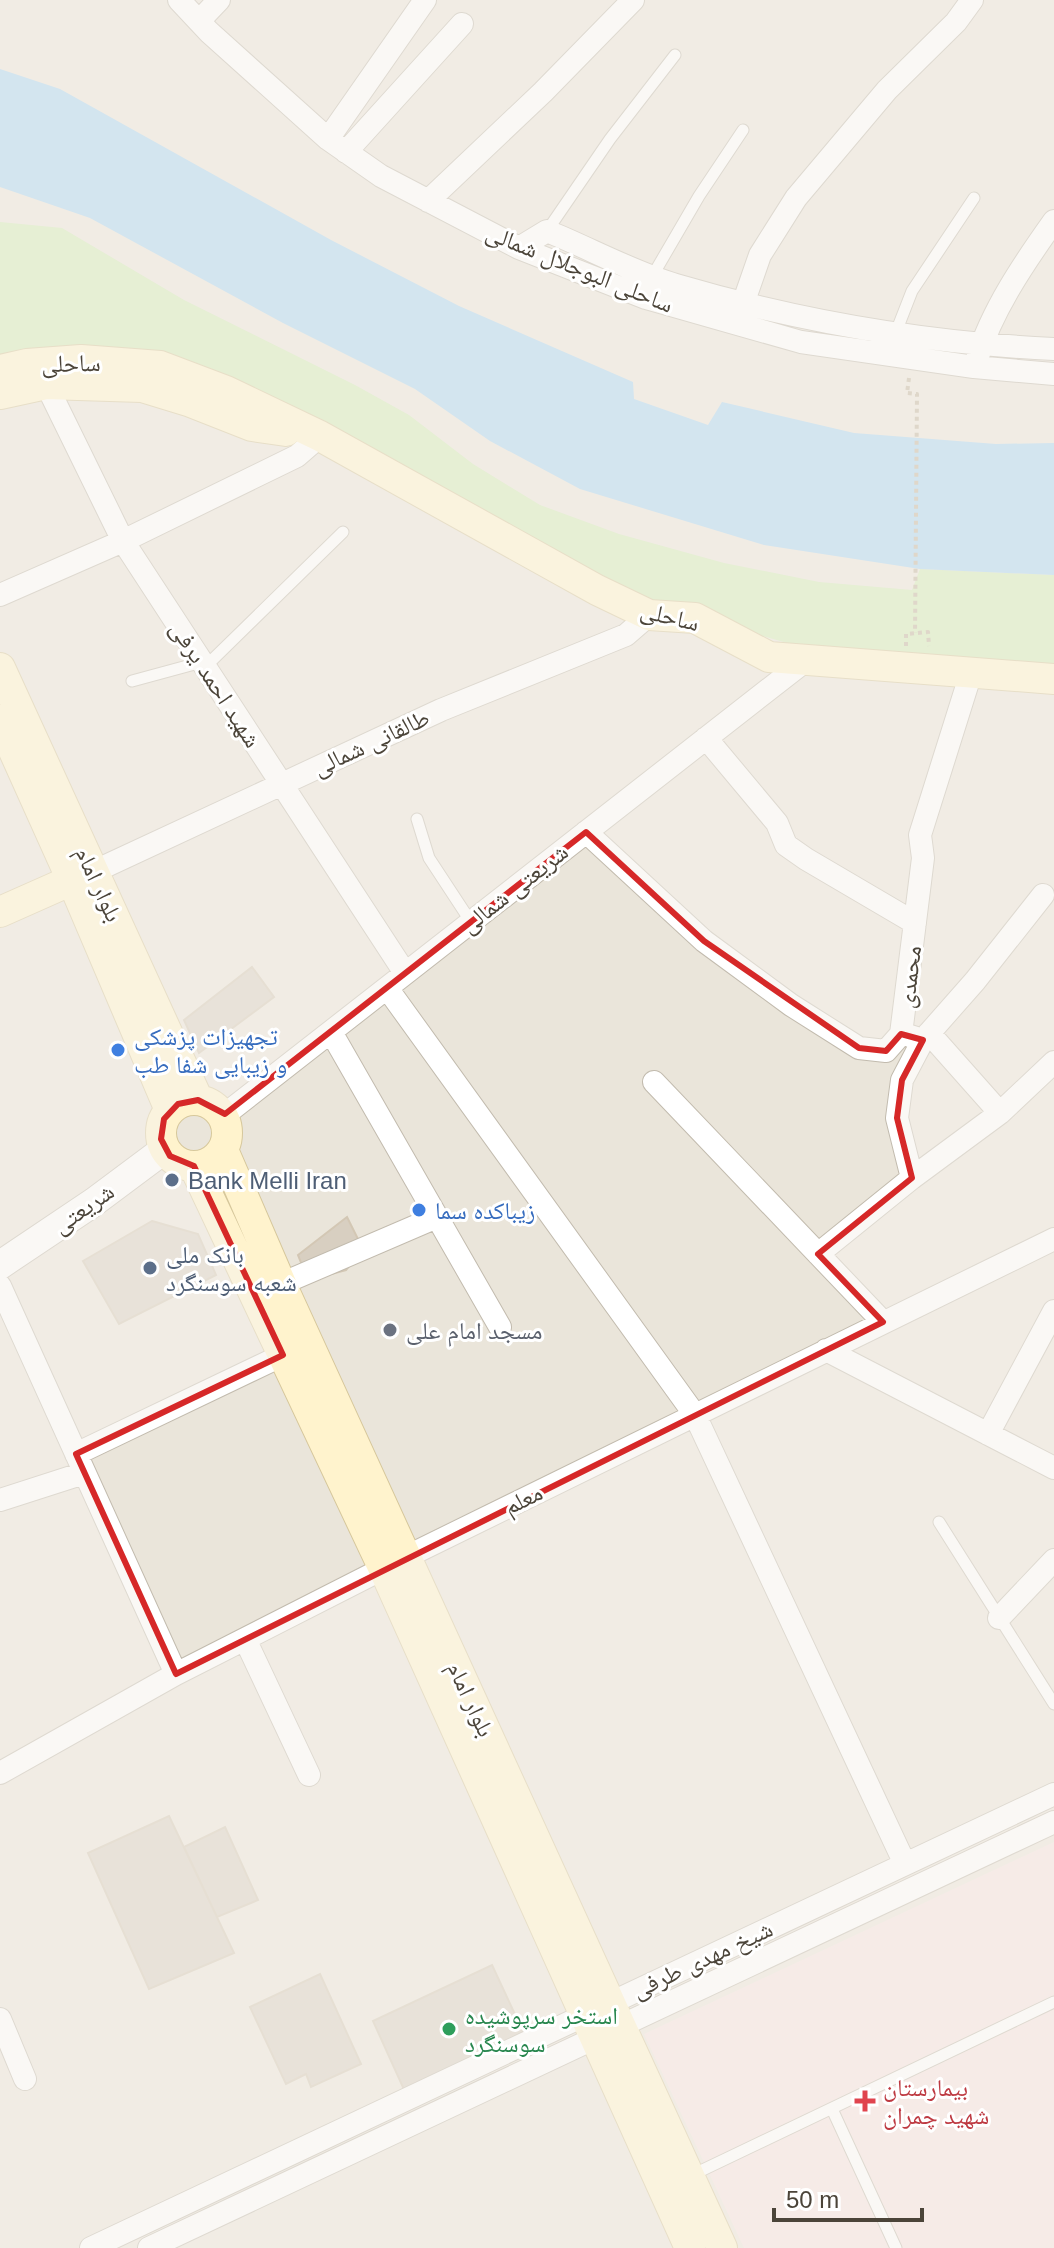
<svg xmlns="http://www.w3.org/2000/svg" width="1054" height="2248" font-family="Arial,'Noto Naskh Arabic',sans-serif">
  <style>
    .residential { fill: #eae5da }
    .medical { fill: #f6e3e0 }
    .green { fill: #d2eab5 }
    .water { fill: #a9d4f2 }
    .building { fill: #d8cfc1; stroke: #d3c7b4; stroke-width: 2 }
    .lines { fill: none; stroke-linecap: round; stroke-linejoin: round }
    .service-casing { stroke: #c2bbae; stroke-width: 13 }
    .minor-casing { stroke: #c2bbae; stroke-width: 24 }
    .tertiary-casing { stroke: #c2bbae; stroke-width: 30 }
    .secondary-casing { stroke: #d6c79b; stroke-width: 32 }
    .path { stroke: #c4b79f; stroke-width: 4; stroke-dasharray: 4 4; stroke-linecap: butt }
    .service { stroke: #fff; stroke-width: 11 }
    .minor { stroke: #fff; stroke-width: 22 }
    .tertiary { stroke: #fff; stroke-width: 28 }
    .secondary { stroke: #fff3cd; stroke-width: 30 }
    .marked { fill: none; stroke: #d62828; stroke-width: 6; stroke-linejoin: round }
    .shop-dot { fill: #3f7fe0; stroke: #fff; stroke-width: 3 }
    .service-dot { fill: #5c6f8a; stroke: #fff; stroke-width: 3 }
    .worship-dot { fill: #6b7280; stroke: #fff; stroke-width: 3 }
    .leisure-dot { fill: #2e9e5b; stroke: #fff; stroke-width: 3 }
    .health-dot { fill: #e0444e; stroke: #fff; stroke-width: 3 }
    .labels { text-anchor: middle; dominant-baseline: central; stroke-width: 6; stroke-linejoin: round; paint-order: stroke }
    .street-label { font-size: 24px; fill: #4b4439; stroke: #fff }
    .shop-label { font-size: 24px; fill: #366cbe; stroke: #fff; text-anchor: start }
    .service-label { font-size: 24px; fill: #4e5e75; stroke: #fff; text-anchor: start }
    .worship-label { font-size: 24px; fill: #5b616d; stroke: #fff; text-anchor: start }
    .leisure-label { font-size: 24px; fill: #27864d; stroke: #fff; text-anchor: start }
    .health-label { font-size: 24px; fill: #be3a42; stroke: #fff; text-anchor: start }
  </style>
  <rect width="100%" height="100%" fill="#f6f3ec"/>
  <path class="residential" d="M0,0H1054V2248H0Z"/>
  <path class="medical" d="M1054,1842V2248H744L644,2034Z"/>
  <path class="green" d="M0,222L62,228L184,300L355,385L409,415L473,464L540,505L619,534L724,563L819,582L912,590L920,569L1054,575V666L815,651L646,602L106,347L61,346L0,361Z"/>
  <path class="water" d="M0,69L60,89L331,240L459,306L633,382L634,399L708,425L722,402L854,433L996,444L1054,443V575L920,569L764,545L580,489L490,441L415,389L283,323L90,218L0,187Z"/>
  <path class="building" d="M252,967L274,997L199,1053L184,1020Z
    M347,1217L363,1249L346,1270L308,1280L298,1255Z
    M152,1221L198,1234L216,1275L119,1324L83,1261Z
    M169,1816L234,1953L149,1989L88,1853Z
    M225,1827L258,1900L217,1917L184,1847Z
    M492,1965L525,2036L406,2094L373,2021Z
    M320,1974L361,2064L311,2087L306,2074L286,2084L250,2007Z"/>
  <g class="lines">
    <g class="service-casing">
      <path id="service" d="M547,231L610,139L675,55
        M653,275L699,196L743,130
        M896,332L912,291L974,198
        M205,667L343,532
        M132,681L202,662
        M417,819L429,858L471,922
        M939,1522L1054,1704
        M832,2109L896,2248
        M690,2176L1054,2002"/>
    </g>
    <g class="minor-casing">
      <path id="minor" d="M179,0L209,32L328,139L381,176L519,248L646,298L801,342L974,367L1054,374
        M199,21L219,0
        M328,139L425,0
        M346,152L462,24
        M428,201L543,92L633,0
        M519,248L547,231C589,248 632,272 676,285C798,321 927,343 1054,349
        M744,301L760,255L796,198L887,90L956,22L972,0
        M977,359C992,310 1024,263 1054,221
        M46,384L123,541L405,973
        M0,595L123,541L297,456L320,436
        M706,738L777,823L786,845L806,859L915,923
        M586,832L704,941L791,1005L859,1048L886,1051L901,1034L923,858L920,835L971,673
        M93,872L441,710L626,635L649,615
        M387,988L695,1415L905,1864
        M331,1032L500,1327
        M929,1033L1000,1113
        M910,1036L923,1040L975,981L1043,895
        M654,1082L883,1322
        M223,1116L805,661
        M912,1178L1000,1113L1054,1062
        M818,1254L912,1178L897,1118L902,1080L923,1040
        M281,1284L437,1217
        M0,1286L176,1674
        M826,1350L1054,1468
        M988,1434L1054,1311
        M76,1454L283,1355
        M0,1500L84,1473
        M999,1618L1054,1560
        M245,1639L309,1775
        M0,1773L176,1674L406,1557L1054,1239
        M0,2019L25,2079
        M91,2248L1054,1794
        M149,2248L1054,1822"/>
    </g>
    <g class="tertiary-casing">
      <path id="tertiary" d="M0,1265L94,1202L165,1149"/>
    </g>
    <g class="secondary-casing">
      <path id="secondary" d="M0,370L27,364L81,360L160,366L226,391L320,436L597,590L649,615L695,618L769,657L1054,679
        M0,394L46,384L142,387L191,402L252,426L286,431
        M0,668L198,1100
        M0,720L72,880L170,1110
        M0,912L72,880
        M161 1133a33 33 0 1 1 66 0a33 33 0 1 1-66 0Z
        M223,1150L281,1284L722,2248
        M194,1166L384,1569L690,2248"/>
    </g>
    <path class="path" d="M909,378L907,393L917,394L915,633
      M906,646V634L928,632L929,646"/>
    <use href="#service" class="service"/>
    <use href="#minor" class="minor"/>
    <use href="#tertiary" class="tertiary"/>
    <use href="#secondary" class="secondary"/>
  </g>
  <path d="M0 0H1054V2248H0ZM586,832L704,941L859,1048L886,1051L901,1034L923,1040L902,1080L897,1118L912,1178L818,1254L883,1322L176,1674L76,1454L283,1355L194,1166L170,1156L161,1139L164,1119L178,1104L198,1100L225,1114Z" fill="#f6f3ec" fill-opacity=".55" fill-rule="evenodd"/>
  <path class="marked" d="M586,832L704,941L859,1048L886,1051L901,1034L923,1040L902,1080L897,1118L912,1178L818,1254L883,1322L176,1674L76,1454L283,1355L194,1166L170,1156L161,1139L164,1119L178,1104L198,1100L225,1114Z"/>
  <g class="shop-dot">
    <circle cx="118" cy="1050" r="8"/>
    <circle cx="419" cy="1210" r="8"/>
  </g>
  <g class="service-dot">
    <circle cx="172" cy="1180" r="8"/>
    <circle cx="150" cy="1268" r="8"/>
  </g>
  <circle class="worship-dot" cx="390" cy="1330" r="8"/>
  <circle class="leisure-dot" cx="449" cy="2029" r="8"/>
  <path class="health-dot" d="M861 2089h8v8h8v8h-8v8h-8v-8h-8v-8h8z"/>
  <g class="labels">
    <g class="street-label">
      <text transform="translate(580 268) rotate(22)">ساحلی البوجلال شمالی</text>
      <text transform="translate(71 363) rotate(-1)">ساحلی</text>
      <text transform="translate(670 616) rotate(14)">ساحلی</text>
      <text transform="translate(216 684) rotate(57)">شهید احمد یرفی</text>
      <text transform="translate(371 742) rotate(-25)">طالقانی شمالی</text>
      <text transform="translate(99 884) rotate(65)">بلوار امام</text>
      <text transform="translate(514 888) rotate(-38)">شریعتی شمالی</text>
      <text transform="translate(909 977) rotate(-83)">محمدی</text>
      <text transform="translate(83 1208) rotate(-35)">شریعتی</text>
      <text transform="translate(523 1499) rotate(-26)">معلم</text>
      <text transform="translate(471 1699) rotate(65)">بلوار امام</text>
      <text transform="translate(702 1959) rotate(-25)">شیخ مهدی طرفی</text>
    </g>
    <g class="shop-label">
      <text x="134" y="1036">تجهیزات پزشکی<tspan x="134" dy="28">و زیبایی شفا طب</tspan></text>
      <text x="435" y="1210">زیباکده سما</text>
    </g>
    <g class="service-label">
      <text x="188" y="1180">Bank Melli Iran</text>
      <text x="166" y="1254">بانک ملی<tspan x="166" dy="28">شعبه سوسنگرد</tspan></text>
    </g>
    <g class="worship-label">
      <text x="406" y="1330">مسجد امام علی</text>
    </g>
    <g class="leisure-label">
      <text x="465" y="2015">استخر سرپوشیده<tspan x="465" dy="28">سوسنگرد</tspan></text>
    </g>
    <g class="health-label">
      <text x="883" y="2087">بیمارستان<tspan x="883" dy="28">شهید چمران</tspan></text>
    </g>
  </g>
  <path d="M774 2208v12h148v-12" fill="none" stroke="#4b4439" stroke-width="4"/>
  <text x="786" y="2208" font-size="24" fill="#4b4439" stroke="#ffffff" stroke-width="6" paint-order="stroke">50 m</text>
</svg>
